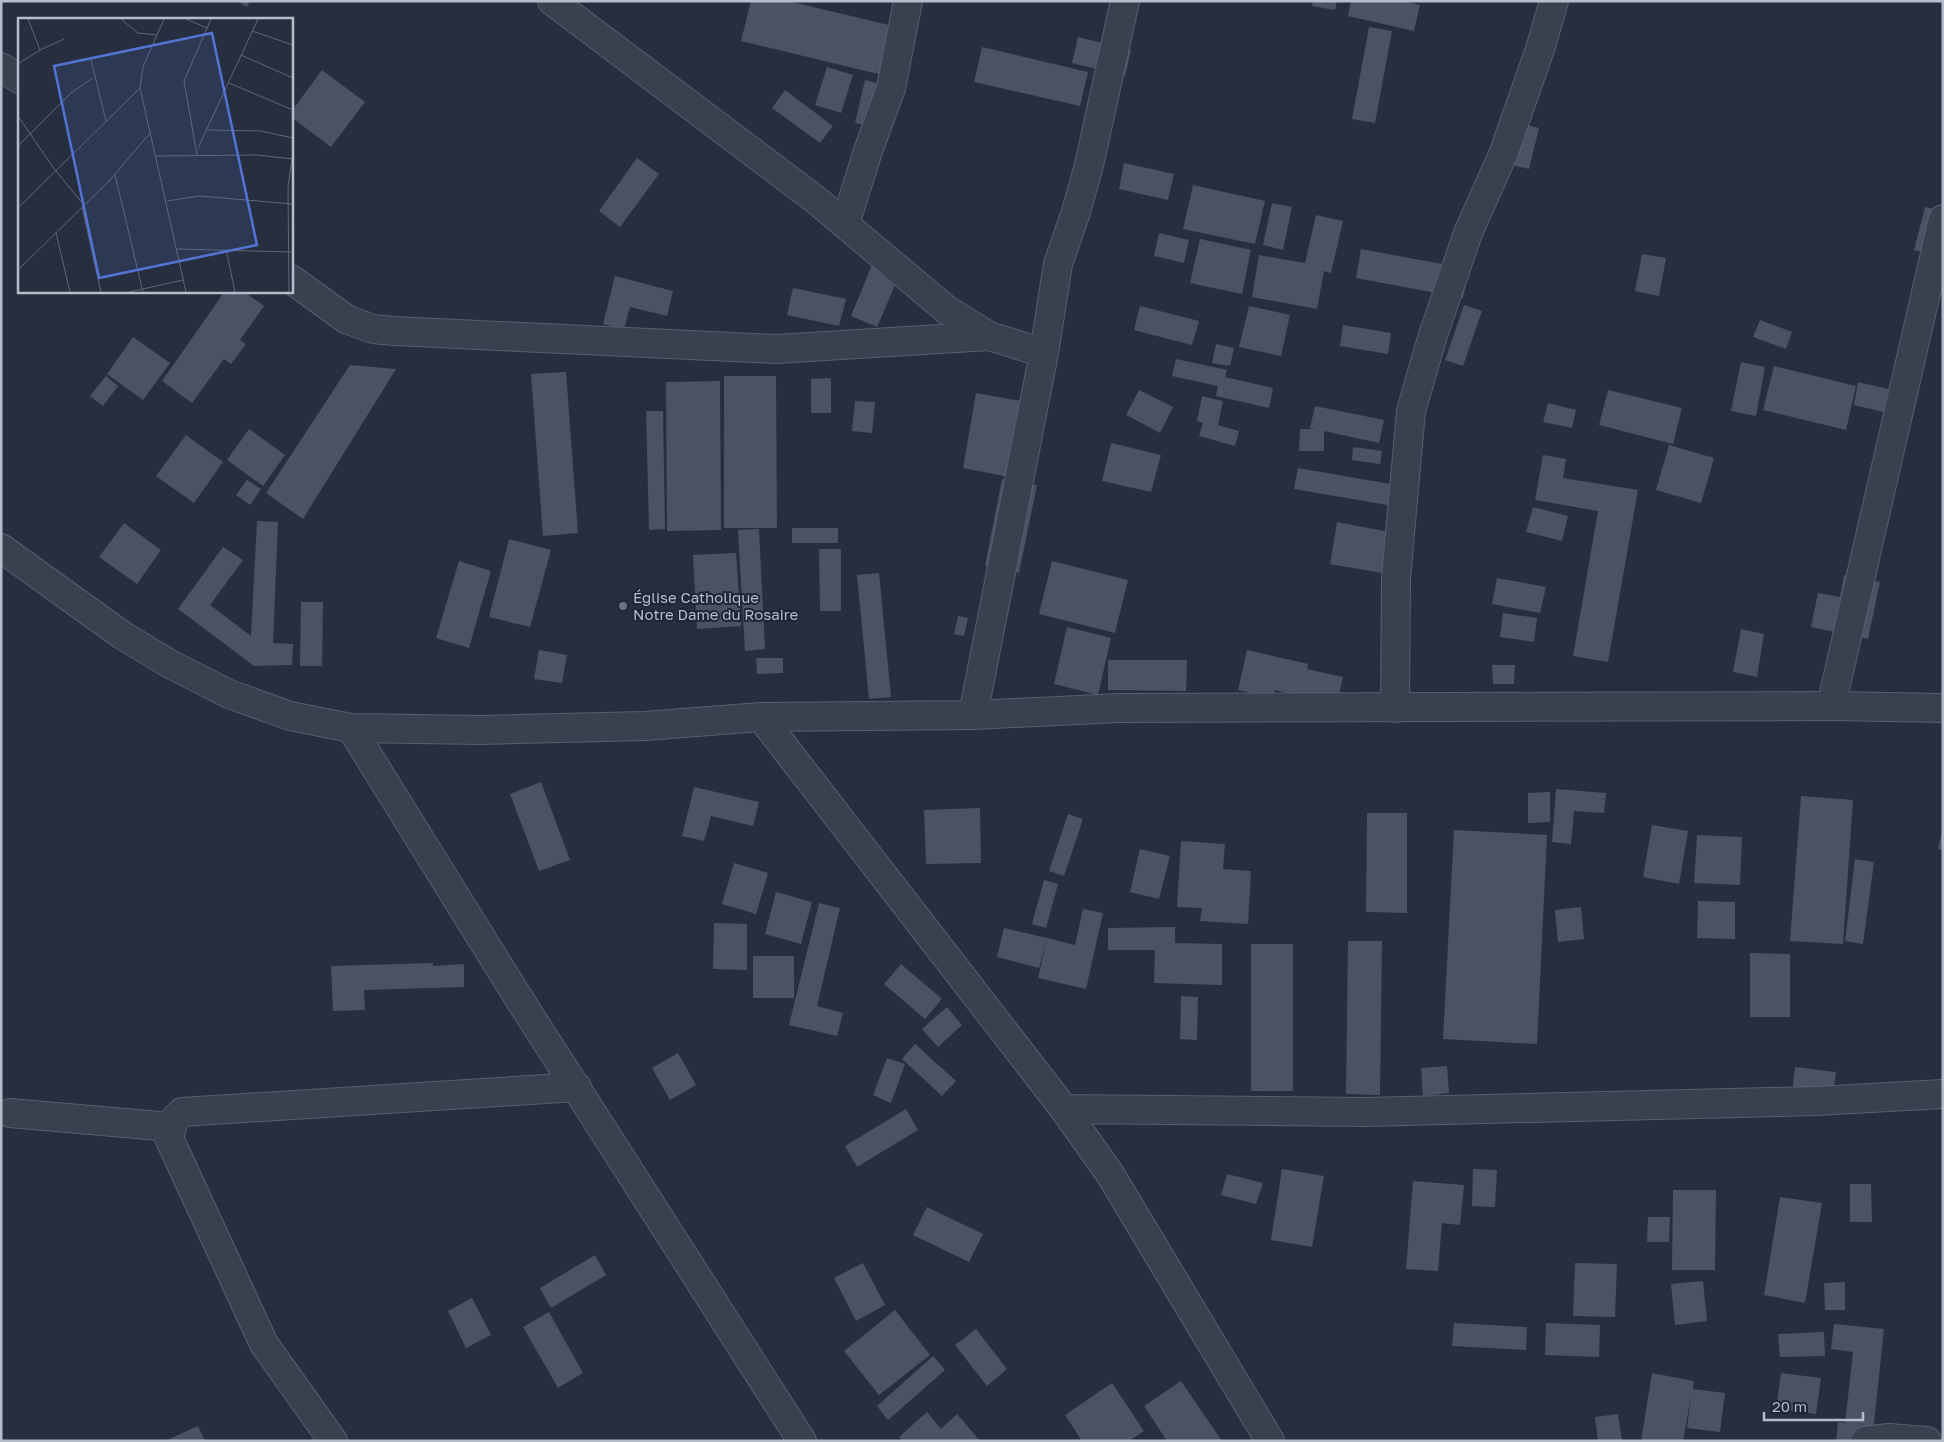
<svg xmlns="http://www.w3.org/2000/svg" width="1944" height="1442" font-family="'Golos Text',sans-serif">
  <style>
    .building { fill: #4b5266 }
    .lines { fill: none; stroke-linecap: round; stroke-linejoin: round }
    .minor-casing { stroke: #585e6c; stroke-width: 30 }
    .tertiary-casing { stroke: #585e6c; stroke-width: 30 }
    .minor { stroke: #3b404f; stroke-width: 28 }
    .tertiary { stroke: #3b404f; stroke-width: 28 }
    .worship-dot { fill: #6b7280; stroke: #1f2534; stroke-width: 2 }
    .labels { text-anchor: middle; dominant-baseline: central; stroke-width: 4; stroke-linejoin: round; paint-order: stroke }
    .poi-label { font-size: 15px; fill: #b7bcc9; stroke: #1f2534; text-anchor: start }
    .inset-road { fill: none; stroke: #616776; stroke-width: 1 }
    .view { fill: #5374d3; fill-opacity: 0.15; stroke: #5374d3; stroke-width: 2.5 }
    .inset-edge { fill: none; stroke: #b7bcc9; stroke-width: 2.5 }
  </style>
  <rect width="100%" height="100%" fill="#272e3f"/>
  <path class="building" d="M237,1H250L247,7Z
    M751,1H788L910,30L899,79L741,41Z
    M1313,1H1337L1335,10L1312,6Z
    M1351,1H1403L1420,5L1414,31L1348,16Z
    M1369,27L1392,31L1375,123L1352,119Z
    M1078,37L1131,50L1125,76L1072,63Z
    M982,47L1088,72L1080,106L974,82Z
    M827,67L853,75L841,113L815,105Z
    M322,70L365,102L331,147L291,117V112Z
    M865,80L896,88L886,130L855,123Z
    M785,90L833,126L820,143L772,108Z
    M1507,120L1539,128L1529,169L1498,162Z
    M637,158L659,174L620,227L599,211Z
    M1124,163L1174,174L1168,200L1119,189Z
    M1193,185L1265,201L1255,244L1183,229Z
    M1272,203L1292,207L1283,250L1263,245Z
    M1925,207L1943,211V257L1914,250Z
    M1316,215L1343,221L1331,273L1324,271L1317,309L1252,297L1259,255L1305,263Z
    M1159,233L1189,240L1184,263L1154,256Z
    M1200,239L1251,250L1242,294L1190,283Z
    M1361,249L1469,269L1463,298L1356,278Z
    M1642,254L1666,258L1659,296L1635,291Z
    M872,265L899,276L877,327L851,316Z
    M615,276L673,291L667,316L630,307L624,329L603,324Z
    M793,288L846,299L839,326L787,315Z
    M225,291H243L264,306L240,340L246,344L231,364L224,359L192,403L162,381Z
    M1464,305L1482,311L1463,366L1445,360Z
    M1140,306L1199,321L1192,345L1134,330Z
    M1249,306L1290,315L1281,356L1239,347Z
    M1760,320L1792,332L1786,349L1753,337Z
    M1343,325L1391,333L1388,354L1340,346Z
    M133,337L170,363L143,400L107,374Z
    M1216,344L1234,348L1230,366L1212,363Z
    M1176,359L1227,370L1225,377L1273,388L1269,408L1216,396L1218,386L1172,376Z
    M1741,362L1765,367L1756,416L1731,411Z
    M350,365L396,369L303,519L266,493Z
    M1774,366L1856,386L1846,430L1763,410Z
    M566,372L578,533L543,536L531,374Z
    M106,376L118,386L103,406L90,396Z
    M724,376H776L777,528H724Z
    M831,378V413H811V379Z
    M1895,380L1920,386L1912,419L1854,405L1858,382L1892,390Z
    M720,381L721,530L667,531L666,382Z
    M1139,390L1173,407L1160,433L1126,415Z
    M1608,390L1682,408L1673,444L1599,425Z
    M976,393L1044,405L1030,481L963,468Z
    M1202,396L1223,401L1218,425L1239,431L1235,446L1199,436L1203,423L1197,421Z
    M855,401L875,402L872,433L852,431Z
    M1548,403L1576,410L1572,428L1543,422Z
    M1315,406L1384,420L1379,443L1324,431V451H1299L1300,429H1316L1310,428Z
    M646,411H663L665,529L649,530Z
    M249,429L285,455L263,486L227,460Z
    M186,435L223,462L194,503L156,476Z
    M1111,443L1161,455L1151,492L1102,481Z
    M1669,445L1714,458L1701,503L1656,490Z
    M1353,447L1382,451L1380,464L1352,460Z
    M1543,455L1566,459L1563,478L1638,490L1608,662L1573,656L1598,511L1535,500Z
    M1298,468L1402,486L1399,507L1294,489Z
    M1002,479L1037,485L1019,573L985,566Z
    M247,480L261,489L250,505L236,495Z
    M1533,507L1568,516L1562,541L1526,532Z
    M257,521L278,522L273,643L293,644L292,665L254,666L178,609L223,547L243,560L210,605L251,636Z
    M1337,522L1389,532L1382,573L1330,564Z
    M124,523L161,550L137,584L99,557Z
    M792,528H838V543H792Z
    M759,529L765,649L745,651L738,530Z
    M509,539L551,550L530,627L489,617Z
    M819,549H841V611H820Z
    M736,553L741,626L697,629L693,555Z
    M459,561L491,571L469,648L436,638Z
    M1052,561L1128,580L1115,633L1039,614Z
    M879,573L891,697L869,699L857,575Z
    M1844,575L1880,582L1868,639L1811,627L1818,593L1840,597Z
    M1497,578L1546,587L1540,613L1492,604Z
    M301,602H323L322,666H300Z
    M1503,613L1537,618L1534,642L1500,637Z
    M958,616L968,618L964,636L954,634Z
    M1067,627L1111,638L1098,695L1054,684Z
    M1741,629L1764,634L1757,677L1733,672Z
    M539,650L567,655L562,683L534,679Z
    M1247,650L1308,664L1307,669L1343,677L1337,704L1275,690L1273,698L1238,690Z
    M756,658H783V673L757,674Z
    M1108,660H1187L1186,691L1108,690Z
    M1492,665H1515L1514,684H1493Z
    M541,782L570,860L539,871L510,794Z
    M694,787L759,802L753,826L711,816L704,841L682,836Z
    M1556,789L1606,793L1604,813L1574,811L1571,844L1552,842Z
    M1550,792V822L1528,823V793Z
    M1801,796L1853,800L1843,944L1790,941Z
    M980,808L981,863L926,864L924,810Z
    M1367,813H1407V913L1366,912Z
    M1068,814L1083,819L1064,876L1049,871Z
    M1652,825L1688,831L1679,884L1643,877Z
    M1454,830L1547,835L1537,1044L1443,1039Z
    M1942,831H1943V850L1938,849Z
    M1697,835L1742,837L1740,885L1694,883Z
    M1181,841L1225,844L1223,869L1251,871L1248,924L1200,921L1202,908L1177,907Z
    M1140,849L1170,856L1159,899L1130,892Z
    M1855,859L1874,862L1863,944L1845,941Z
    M734,863L768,873L756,914L722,904Z
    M1044,880L1058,884L1046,928L1032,924Z
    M776,892L812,902L801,944L765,934Z
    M1698,901L1735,902V939L1697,938Z
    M819,903L840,908L817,1006L843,1013L837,1036L789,1025Z
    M1581,907L1584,939L1558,942L1555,910Z
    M1083,909L1103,913L1086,989L1038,978L1047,938L1075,945Z
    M714,923L747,924V970L713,969Z
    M1175,927V943L1222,944V985L1154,983L1155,950H1108V928Z
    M1004,928L1047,938L1039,968L997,957Z
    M1348,941H1382L1380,1095L1346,1094Z
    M1251,944H1293V1091H1251Z
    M1750,953L1790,954V1017H1750Z
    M753,956H794V998H753Z
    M433,963V966L464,964V987L364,990L365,1010L333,1011L331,966Z
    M901,964L942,999L925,1019L884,984Z
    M1181,996L1198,997L1197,1040L1180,1039Z
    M947,1007L962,1025L938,1047L922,1029Z
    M915,1044L956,1081L942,1096L902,1059Z
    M678,1053L696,1085L670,1100L652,1068Z
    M887,1058L905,1064L891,1103L873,1095Z
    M1447,1066L1449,1093L1423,1096L1421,1068Z
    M1795,1067L1836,1072L1832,1101L1792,1096Z
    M906,1109L918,1130L857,1167L845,1146Z
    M1282,1169L1324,1176L1312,1247L1271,1240Z
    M1473,1169L1497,1170L1495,1207L1472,1206Z
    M1227,1174L1263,1183L1256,1204L1221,1195Z
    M1413,1181L1464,1185L1460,1225L1442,1223L1438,1271L1406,1269Z
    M1850,1184H1871L1872,1222H1850Z
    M1673,1190H1716L1715,1270H1672Z
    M1780,1197L1822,1203L1805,1303L1764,1295Z
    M927,1207L983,1234L969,1262L913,1235Z
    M1648,1217H1670L1669,1242H1647Z
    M595,1255L606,1275L551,1308L540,1288Z
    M863,1263L885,1305L856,1321L834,1278Z
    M1575,1263L1617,1264L1615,1317L1573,1316Z
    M1703,1281L1707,1321L1675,1325L1671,1284Z
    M1845,1282V1310H1825L1824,1283Z
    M472,1298L491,1335L466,1348L448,1311Z
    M895,1310L930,1355L879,1395L844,1351Z
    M549,1312L583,1373L558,1388L523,1327Z
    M1454,1323L1527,1327L1526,1350L1452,1346Z
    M1546,1323L1600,1325L1599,1357L1545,1355Z
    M1834,1324L1884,1329L1872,1441H1836L1838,1422L1845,1423L1853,1352L1831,1349Z
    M976,1329L1007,1369L987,1386L955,1345Z
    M1824,1332L1825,1356L1780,1357L1778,1334Z
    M933,1356L945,1370L888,1420L877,1406Z
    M1652,1373L1694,1381L1693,1389L1725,1393L1720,1432L1687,1428L1691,1396L1683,1441H1641Z
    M1781,1373L1821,1378L1816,1414L1776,1409Z
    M1181,1381L1222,1441H1167L1144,1406Z
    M1112,1383L1144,1431L1129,1441H1082L1065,1415Z
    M927,1412L941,1429L957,1414L980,1441H903L899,1437Z
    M1618,1414L1622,1441H1598L1595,1417Z
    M198,1426L205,1441H165Z"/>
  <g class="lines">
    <g class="minor-casing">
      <path id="minor" d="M552,1L816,200L947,310L989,336
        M1,67L19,79
        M845,224L868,151L891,88L908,1
        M291,279L346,319L373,329L394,331L776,349L989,336L1044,353
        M1831,706L1943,219
        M1395,708L1396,578L1411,411L1433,335L1468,233L1504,152L1540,49L1554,1
        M973,715L1044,353L1058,264L1076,212L1089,165L1125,1
        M761,717L1064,1109L1110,1174L1270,1441
        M351,728L518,997L802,1441
        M1064,1109L1365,1112L1816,1101L1943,1094
        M10,1113L171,1127
        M333,1441L264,1344L169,1138L174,1120L182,1112L577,1087
        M1865,1441L1889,1438L1927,1441"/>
    </g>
    <g class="tertiary-casing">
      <path id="tertiary" d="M1,548L122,635L170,664L229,694L290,716L351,728L481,730L645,726L761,717L973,715L1119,708L1831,706L1943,708"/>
    </g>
    <use href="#minor" class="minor"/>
    <use href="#tertiary" class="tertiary"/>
  </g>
  <circle class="worship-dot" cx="623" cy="606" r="5"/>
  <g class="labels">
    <g class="poi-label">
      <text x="633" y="597">Église Catholique<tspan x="633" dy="17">Notre Dame du Rosaire</tspan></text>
    </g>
  </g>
  <g transform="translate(18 18)">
    <rect width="275" height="275" fill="#272e3f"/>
    <path class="inset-road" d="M103,1L120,15L139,17M146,1L125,49L122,70L168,274M168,1L189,10M234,13L275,27M22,32L46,21M223,37L275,60M73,42L88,103M0,46L22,32L10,1M211,65L275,92M0,98L37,152L66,187M189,112L243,113L275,120M0,128L53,75L75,60M180,130L240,1M179,137L166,63L193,1M138,138L239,137L275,141M97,157L125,274M149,183L181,178L275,186M64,189L83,274M0,190L122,70M38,215L52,274M159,231L275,234M208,231L217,274M0,252L91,163L133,114M111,274L165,262M271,274L270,169L275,135"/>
    <path class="view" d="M194,15L239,227L81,260L36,48Z"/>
    <rect width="275" height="275" class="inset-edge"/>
  </g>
  <rect width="1944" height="1442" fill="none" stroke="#b7bcc9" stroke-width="5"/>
  <path d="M1764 1412v8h99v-8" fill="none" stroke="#b7bcc9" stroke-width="2.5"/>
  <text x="1772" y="1412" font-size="15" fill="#b7bcc9" stroke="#1f2534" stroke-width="4" paint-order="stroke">20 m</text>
</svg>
